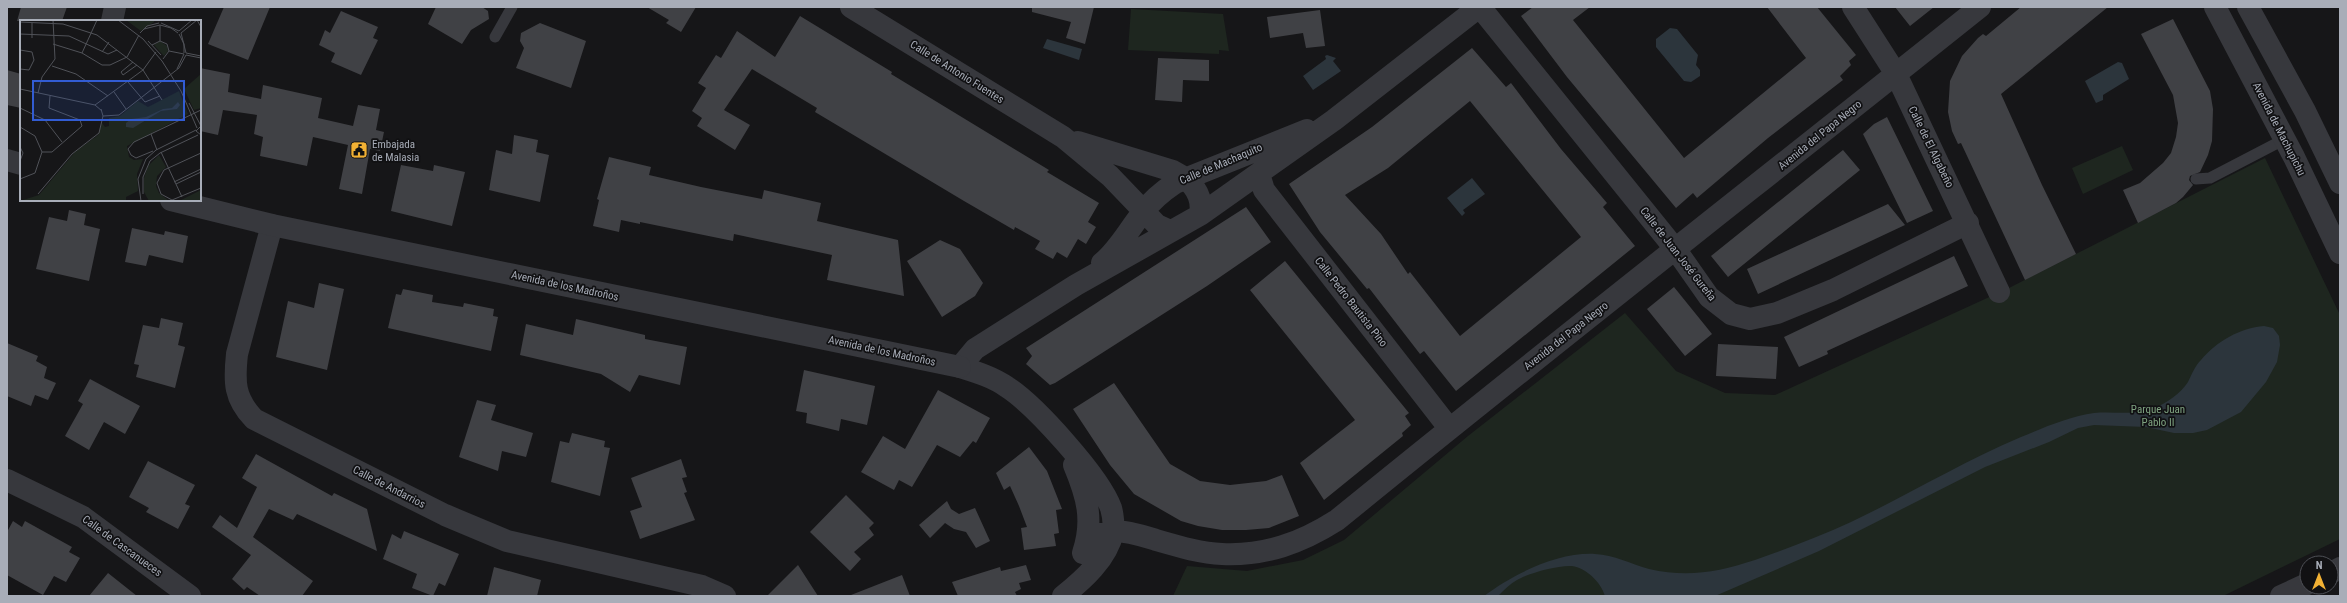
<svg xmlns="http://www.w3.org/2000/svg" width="2347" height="603" font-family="'Roboto Condensed',sans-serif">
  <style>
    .green { fill: #1e261f }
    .water { fill: #2c353c }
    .building { fill: #404145; fill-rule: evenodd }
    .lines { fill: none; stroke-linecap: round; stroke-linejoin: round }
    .service { stroke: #37383d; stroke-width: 11 }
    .minor { stroke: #37383d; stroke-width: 22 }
    .tertiary { stroke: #37383d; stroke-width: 22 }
    .labels { text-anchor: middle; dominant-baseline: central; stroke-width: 3.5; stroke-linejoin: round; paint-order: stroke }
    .street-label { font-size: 11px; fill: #a8adb8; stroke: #111113 }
    .poi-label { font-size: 11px; fill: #a8adb8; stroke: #111113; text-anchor: start }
    .park-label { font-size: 11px; fill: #7fa381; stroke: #111113 }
    .inset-road { fill: none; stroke: #505258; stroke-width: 1 }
    .view { fill: #325cd3; fill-opacity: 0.15; stroke: #325cd3; stroke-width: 2 }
    .inset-edge { fill: none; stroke: #a8adb8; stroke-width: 2 }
  </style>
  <rect width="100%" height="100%" fill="#161618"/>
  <path class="green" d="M1131,9L1223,14L1229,51L1219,50V54L1128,50Z
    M2122,146L2133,170L2083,194L2072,168Z
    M2265,158L2340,315V539L2223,596H1173L1187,566L1247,571L1303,560L1344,540L1468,436L1625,313L1676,371L1725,393L1775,395L2009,288Z"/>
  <path class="water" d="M1670,28L1677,29L1698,55L1696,65L1700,70V76L1691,82L1684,81L1656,47V39Z
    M1047,39L1082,49L1079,60L1043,48Z
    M1327,55L1336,58L1333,61L1341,71L1313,90L1303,76L1326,59L1325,56Z
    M2118,62L2122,63L2129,79L2103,95V100L2096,103L2085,81Z
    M1472,178L1485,194L1463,210L1465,213L1462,216L1447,198Z
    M2264,326L2273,328L2279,336L2280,345L2277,362L2266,382L2241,412L2207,430L2193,433H2174L2146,427L2094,425L2078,428L2049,442L1985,467L1819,551L1715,596H1605C1601,582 1586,568 1572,566C1558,565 1529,573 1517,580C1510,584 1504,590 1498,596H1484C1513,574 1558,552 1595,554C1614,555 1631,564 1649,569C1688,578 1718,572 1755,560C1787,549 1820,536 1851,522C1908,495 1962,462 2021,437C2043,428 2070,416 2094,413C2114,411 2135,416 2154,408C2167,403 2181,393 2188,382C2192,374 2195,366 2201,360C2217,341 2240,328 2264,326Z"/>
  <path class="building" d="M21,7H67L62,21H17Z
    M224,7H270L248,60L208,44Z
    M436,7H482L488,11L489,19L471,30L462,44L428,24Z
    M647,7H696L681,32L666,23L669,20Z
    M1032,7H1094L1085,44L1066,38L1071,22L1032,12Z
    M1533,7H1590L1573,20L1684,158L1806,58L1767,7H1817L1856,55L1849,61L1851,65L1840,76L1843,80L1768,138L1697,198L1693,193L1676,208L1567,77L1521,16Z
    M1895,7H1934L1910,26Z
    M2021,7H2108L2001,94L2042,185L2076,254L2025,280L1961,143L1958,144L1952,131L1948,112L1950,81L1962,56L1978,38L1983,34L1986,36Z
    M1320,10L1325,46L1306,48L1303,33L1270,38L1267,17Z
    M341,11L378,27L373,38L378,40L361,75L331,62L335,53L319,45L325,30L330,33Z
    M800,16L892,72L891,74L1049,170L1047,172L1099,203L1088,222L1096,227L1086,244L1078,239L1067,258L1057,252L1053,259L1035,249L1040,241L1015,227L1014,230L964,201L815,112L817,108L752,69L724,110L750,125L735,150L697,126L702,118L692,111L706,88L698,83L716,55L721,58L737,31L775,57Z
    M2173,19L2210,91L2213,109L2212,141L2208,155L2200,172L2190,176L2189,180L2193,185L2183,197L2176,203L2138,223L2123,190L2140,183L2163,163L2171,153L2176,137L2178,123L2173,95L2141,34Z
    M540,23L586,41L571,88L516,68L524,48L520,41L521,33Z
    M1472,48L1506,87L1511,83L1561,149L1607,203L1603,207L1635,246L1456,391L1424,351L1420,354L1369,288L1367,289L1320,232L1289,184L1372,127ZM1470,101L1581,237L1460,336L1410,272L1408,274L1381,234L1345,195L1388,168Z
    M1158,58L1209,60V81L1183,80L1182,102L1155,100Z
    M200,68L230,74L228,92L261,99L263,85L322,98L318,118L353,126L358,105L380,109L376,130L384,132L380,151L370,149L362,194L339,189L348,145L313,137L307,166L260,156L263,137L254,134L257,115L223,110L218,135L200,131Z
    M7,70L21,74V108L7,105Z
    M1887,117L1933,211L1907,223L1863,134L1874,124Z
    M514,135L538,140L536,152L549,155L540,202L489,190L496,150L512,154Z
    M1843,150L1860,170L1728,277L1711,256Z
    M609,157L651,167L649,175L701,187L762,199L764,190L821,203L817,221L898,240L904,296L827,280L832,255L734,234L733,241L640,222V224L621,220L619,232L593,226L599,200L597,199Z
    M401,165L433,171L434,165L465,172L452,226L391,211Z
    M1888,204L1905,225L1758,294L1747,269Z
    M1246,207L1271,242L1207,286L1055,383L1050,385L1026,364L1032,356L1026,348Z
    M69,210L86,214L84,225L100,229L89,281L36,269L49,217L67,221Z
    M132,228L164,235L165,231L188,236L183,263L149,255L146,266L125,262Z
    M940,240L960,249L983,283L975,296L942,317L907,261Z
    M1954,256L1968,286L1827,351L1828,354L1799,367L1784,337Z
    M1285,261L1409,413L1405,416L1411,425L1402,433L1403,436L1324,500L1300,463L1355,420L1250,290Z
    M319,283L344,289L327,370L276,357L288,301L314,308Z
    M1674,287L1712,334L1685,356L1647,309Z
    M403,289L433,295L432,302L463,307L464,303L494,309L493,316L498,317L491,351L388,328L396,294L401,295Z
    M161,318L183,323L178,345L185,347L175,388L136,377L139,365L134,364L143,325L159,328Z
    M576,319L645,335V339L687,347L680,385L639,375L630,392L601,374L520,355L526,324L573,335Z
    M7,343L38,356L36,361L47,367L44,378L56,383L48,400L35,395L31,406L7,396Z
    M1718,344L1778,347L1776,379L1716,376Z
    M804,370L875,386L867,425L841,419L839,431L806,423L807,413L796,411Z
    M90,379L140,406L125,434L104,422L89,450L65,436L83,404L78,401Z
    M1114,383L1170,464L1200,481L1230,485L1266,481L1282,475L1299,516L1269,528L1246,530H1222L1198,526L1181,521L1134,494L1110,465L1073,409Z
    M938,390L990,418L976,443L973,441L960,457L937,445L912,487L899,480L894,490L861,472L883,436L905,449Z
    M477,400L496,405L491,420L533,433L526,457L502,451L498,471L459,457Z
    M572,433L605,441L604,447L610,448L600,496L551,482L560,441L569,443Z
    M1029,447L1047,471L1062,509L1056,510L1059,533L1054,534L1056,546L1024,550L1021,528L1027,527L1019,506L1010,486L1004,490L996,473Z
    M256,454L332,496L334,493L367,509L377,551L297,514L293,520L269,509L253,537L313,581L302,596H260L247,587L244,590L232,579L251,555L212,527L220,515L237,528L257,487L242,478Z
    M681,459L687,477L682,478L687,492L684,493L695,520L640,539L630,511L642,507L631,478Z
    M148,461L195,485L185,504L190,506L178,529L146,512L149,508L129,497Z
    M846,495L874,523L869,528L874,535L854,552L861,559L850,571L810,532Z
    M947,501L951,509L959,514L975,508L990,541L976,548L966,532L954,529L945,523L930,538L919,525Z
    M13,521L22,527L25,521L72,547L69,552L80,558L66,582L54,576L43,595L7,575V532Z
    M404,531L459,554L445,586L439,583L433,596L412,588L417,574L383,559L392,534L401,539Z
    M798,565L818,596H767Z
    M1026,565L1031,580L1019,583L1021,589L1015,592L1017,596H958L952,582L1000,567L1001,571Z
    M494,567L541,580L537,596H487Z
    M108,573L137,596H89Z
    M902,575L910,596H852L851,595Z"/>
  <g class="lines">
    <path class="service" d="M495,37L512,7
      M2196,179L2210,178L2285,139"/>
    <path class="minor" d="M851,7L1063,137L1110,176L1157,225L1170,231
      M1480,7L1676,250L1709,297L1731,314L1750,319L1777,313L1833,290L1968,223
      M1853,7L1896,74L1999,292
      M112,21L115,7
      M1078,142L1173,171C1191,180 1204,194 1200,215
      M1259,174L1264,190L1449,428
      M272,225L237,354C234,382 234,398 254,419L445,515L507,541L702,586L725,596
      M1102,263C1119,249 1129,229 1143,212C1152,200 1163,191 1175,183L1307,130
      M1074,465C1087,496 1094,520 1083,553
      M7,480L83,517L190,596
      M1086,543C1094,537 1104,532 1114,531C1129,531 1143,536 1156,540C1177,546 1200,553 1222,554C1265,556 1301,543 1337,520C1549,347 1766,178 1980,7
      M2331,573L2340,568
      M1063,596C1083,580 1107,559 1113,532C1114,526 1113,515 1111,508C1100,477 1035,405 1007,387C993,377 976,372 960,367L975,349L1076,285L1200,215L1334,120L1479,7
      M2281,596L2307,584"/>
    <path class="tertiary" d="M2215,7L2294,157L2340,253
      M2248,7L2305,111L2340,183
      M7,160L21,164
      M171,200L272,225L960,367"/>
  </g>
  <defs>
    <g id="civic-square" transform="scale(0.9)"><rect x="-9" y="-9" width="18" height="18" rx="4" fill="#f2b134" stroke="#111113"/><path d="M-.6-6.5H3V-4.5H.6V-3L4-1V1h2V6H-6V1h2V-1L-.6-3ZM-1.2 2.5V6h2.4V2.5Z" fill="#111"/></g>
  </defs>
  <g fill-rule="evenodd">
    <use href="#civic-square" x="359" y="150"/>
  </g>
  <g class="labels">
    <g class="street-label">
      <text transform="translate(957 72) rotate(32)">Calle de Antonio Fuentes</text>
      <text transform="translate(2279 129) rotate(63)">Avenida de Machupichu</text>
      <text transform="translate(1820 135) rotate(-39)">Avenida del Papa Negro</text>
      <text transform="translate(1931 147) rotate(64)">Calle de El Algabeño</text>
      <text transform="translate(1221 164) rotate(-23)">Calle de Machaquito</text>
      <text transform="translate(1678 254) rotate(52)">Calle de Juan José Gureña</text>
      <text transform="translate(565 286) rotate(12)">Avenida de los Madroños</text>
      <text transform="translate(1351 302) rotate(52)">Calle Pedro Bautista Pino</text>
      <text transform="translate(1566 336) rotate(-38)">Avenida del Papa Negro</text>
      <text transform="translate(882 351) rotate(12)">Avenida de los Madroños</text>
      <text transform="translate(389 487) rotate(27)">Calle de Andarrios</text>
      <text transform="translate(122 546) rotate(36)">Calle de Cascanueces</text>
    </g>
    <g class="poi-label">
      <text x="372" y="144">Embajada<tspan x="372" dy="13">de Malasia</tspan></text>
    </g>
    <g class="park-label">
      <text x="2158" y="409">Parque Juan<tspan x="2158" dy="13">Pablo II</tspan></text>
    </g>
  </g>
  <g transform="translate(20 20)">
    <rect width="181" height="181" fill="#161618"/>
    <path d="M106,0H134V2L121,11ZM140,21L147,26L148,31L144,36L134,25ZM181,54V88L174,90L164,69ZM159,71L168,94L107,126L109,137L114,140L123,139L117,154L118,171L106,177V181H0L19,175L55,132L78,115L82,103L85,107L89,106V98L100,96L118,81L128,87ZM139,135L146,147L137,156L136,166L139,173L149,181H129L124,172V158L128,146ZM181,170V181H158H159Z" fill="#1e261f"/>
    <path d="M158,82L160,85L157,89L141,91L113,108L106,107V103L111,99L126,97L143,89L152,88Z" fill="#2c353c"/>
    <path class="inset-road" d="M98,0L123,19L142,41L161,71L177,108M0,2L43,4L77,15L123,50L142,80M141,3L159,11M140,5L151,8L158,13M140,5V21M124,9L140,5M159,11L172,0M120,13L127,6L139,3M161,13L177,0L181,7M161,13L166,33M0,14L49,16L88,34L97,30M159,14L164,24V33M12,18V3M128,21L141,35M33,24L62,33L82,45H90L107,37L119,15M132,25L140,21L147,24L149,31L143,39M0,30L12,32L14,40L9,50L0,49M149,31L164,34M82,32L89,22M62,33L77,0M166,33L181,36M166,35L181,38M113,42L101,52L103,55L117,45M32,46L56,54L88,76M157,49L164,34M108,62L125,82L140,76M0,69L75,85L82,91M94,72L106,89M18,73L22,57L35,39L33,0M169,83L181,106M75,85L123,50L136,32M0,88L25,100L42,122M83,96L99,95L159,48L166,35M181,106L176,111L181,115M0,107L15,116L22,132L15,153L0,159M131,114L137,130M0,127L3,133L0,141M133,131L116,138L111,135L108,129L114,122L181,90M22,132H32L62,106L60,100L29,88L30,76M141,132L162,177M181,133L144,150L137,163L141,174L152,180L181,168M154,162L181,149M156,164L181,152M18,174L52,134L79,113L83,96L81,89M123,174V157L130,141L140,133L178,115M121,181L118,159L126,139L136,130L176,110"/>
    <path class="view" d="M13,61H164V100H13Z"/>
    <rect width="181" height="181" class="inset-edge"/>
  </g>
  <rect width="2347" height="603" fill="none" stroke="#a8adb8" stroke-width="16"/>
  <g transform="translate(2319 575)"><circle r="19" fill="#111113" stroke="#4d4f55"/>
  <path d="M0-3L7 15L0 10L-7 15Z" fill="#f2b134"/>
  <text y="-6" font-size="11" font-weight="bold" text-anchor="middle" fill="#a8adb8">N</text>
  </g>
</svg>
